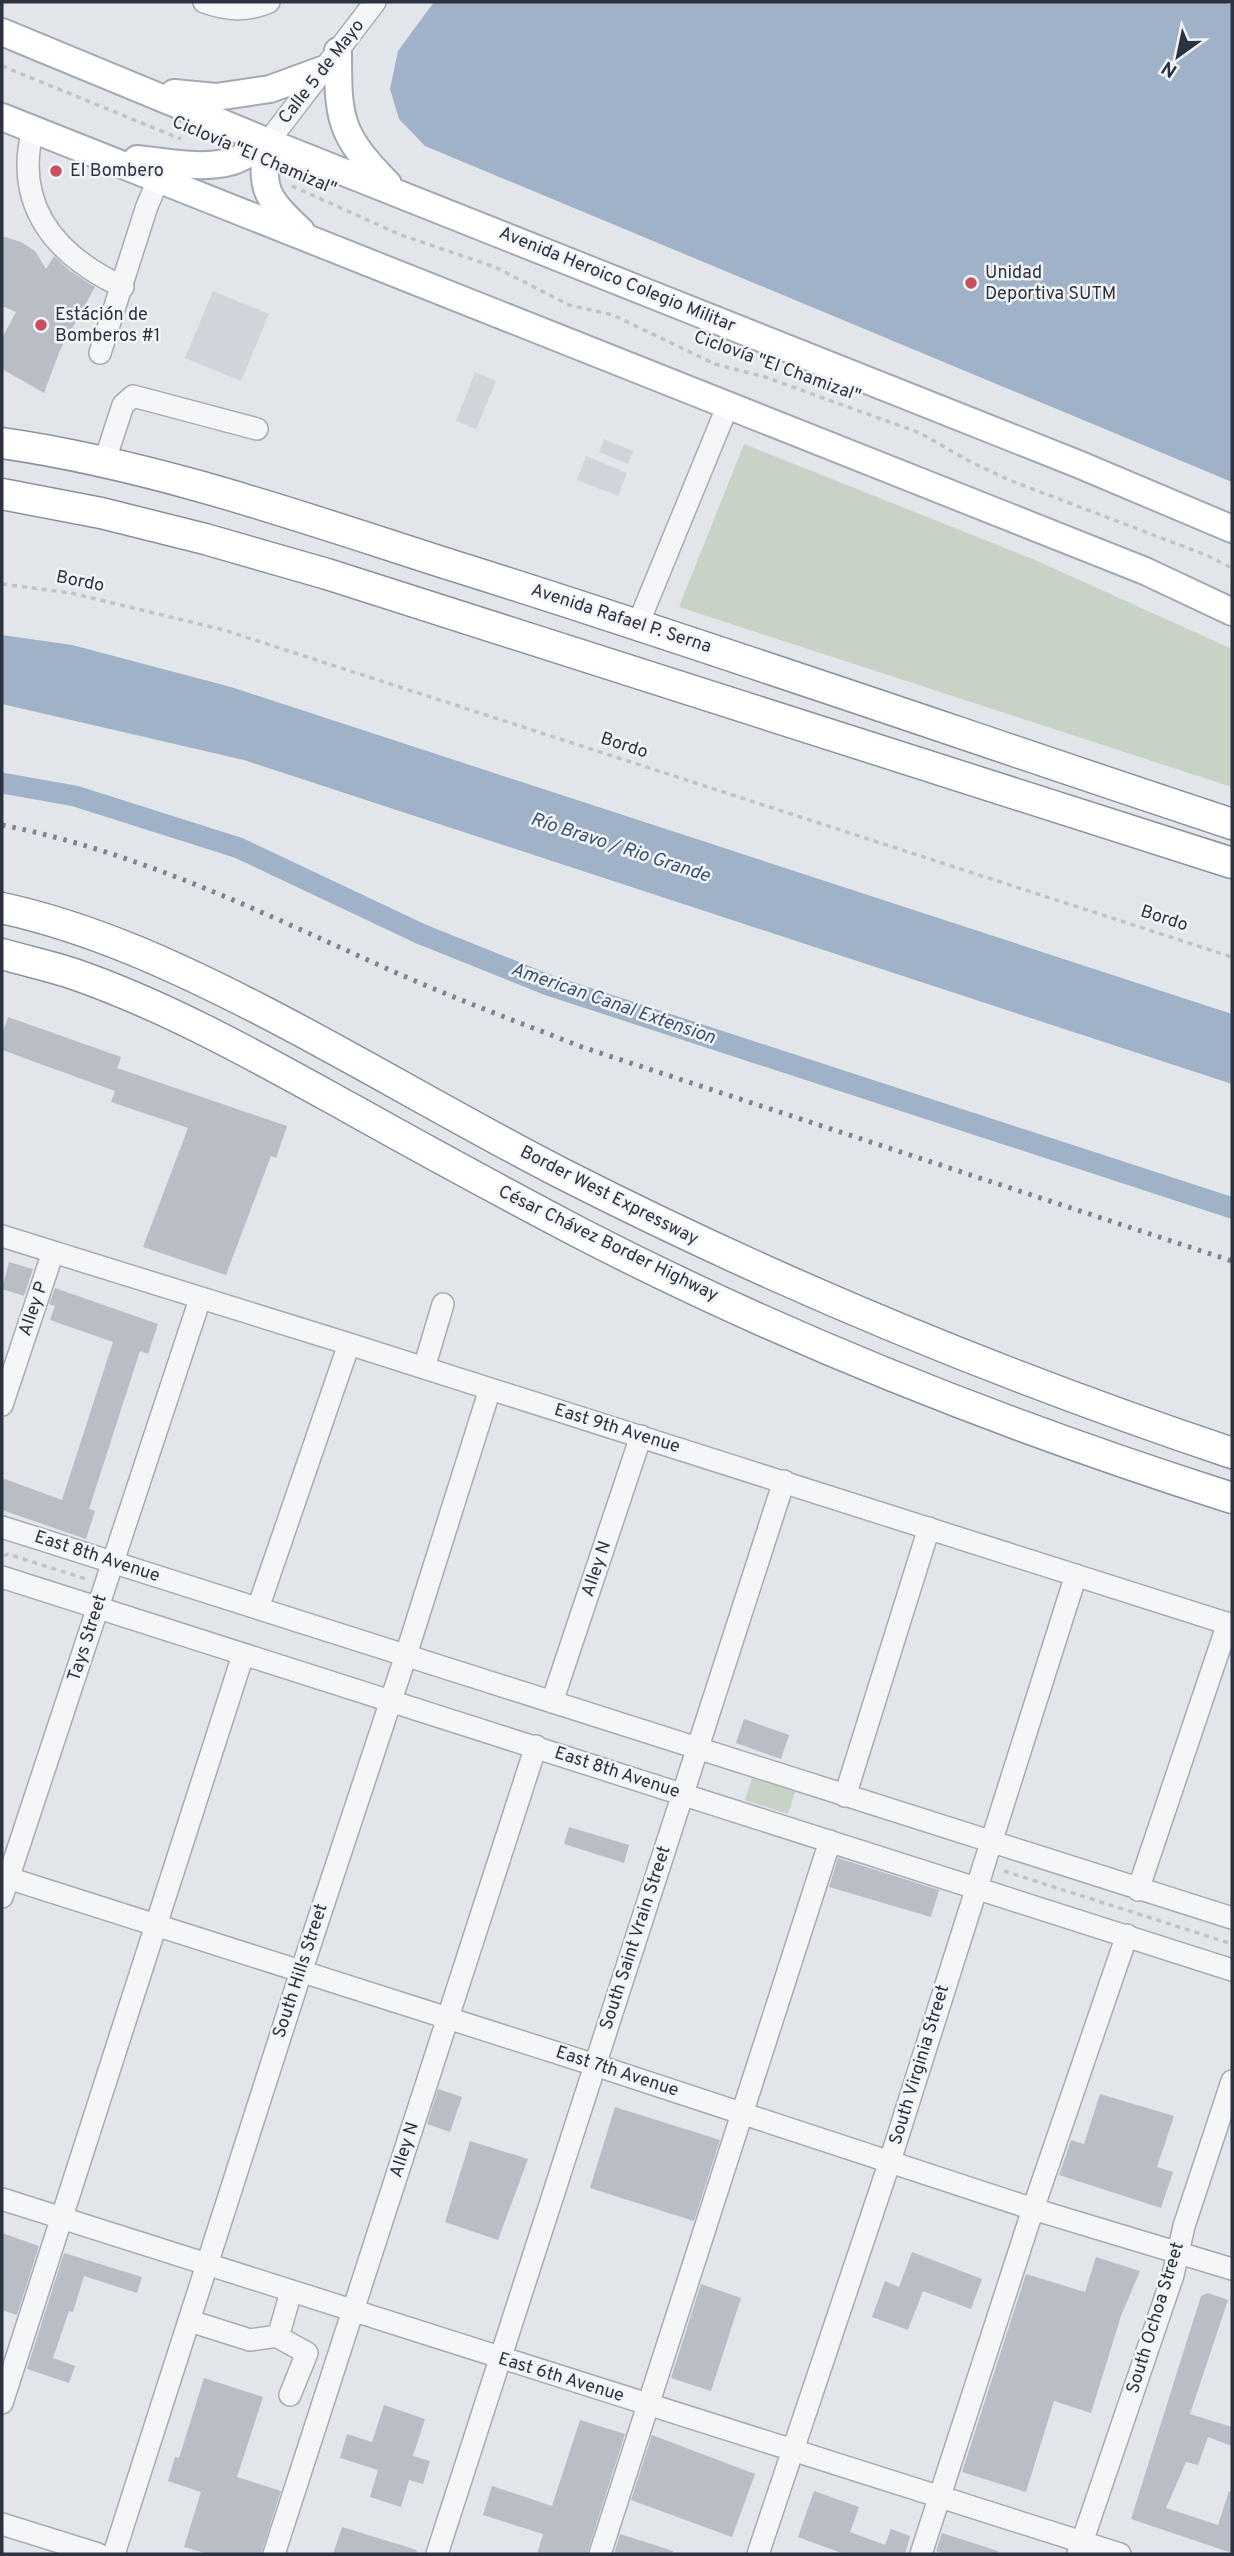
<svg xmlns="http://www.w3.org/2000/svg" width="1234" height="2556" font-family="Overpass,sans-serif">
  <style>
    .built { fill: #d0d4db }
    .green { fill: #c7d3c4 }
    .water { fill: #9fb2c7 }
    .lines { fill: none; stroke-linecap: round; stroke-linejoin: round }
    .canal { stroke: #9fb2c7; stroke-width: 21 }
    .building { fill: #b9bec6 }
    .minor-casing { stroke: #a7acb4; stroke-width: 24 }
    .major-casing { stroke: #a2a9b5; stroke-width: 30 }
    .highway-casing { stroke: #8a929f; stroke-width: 33 }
    .path { stroke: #c0c3c8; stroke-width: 3.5; stroke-dasharray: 5 5; stroke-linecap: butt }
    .minor { stroke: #f5f6f8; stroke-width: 21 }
    .major { stroke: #fff; stroke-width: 26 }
    .highway { stroke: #fff; stroke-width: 30 }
    .rail { stroke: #7c8492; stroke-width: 5; stroke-dasharray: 3.5 7; stroke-linecap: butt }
    .poi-dot { fill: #c74f5f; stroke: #f2f4f7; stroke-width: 2.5 }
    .labels { text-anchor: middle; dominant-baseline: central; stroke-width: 5; stroke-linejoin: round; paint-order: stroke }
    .street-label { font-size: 18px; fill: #2b3341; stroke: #f2f4f7 }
    .poi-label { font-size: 18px; fill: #2b3341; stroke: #f2f4f7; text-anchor: start }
    .water-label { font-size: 19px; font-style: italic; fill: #375172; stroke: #f2f4f7 }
  </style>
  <rect width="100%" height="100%" fill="#e2e5ea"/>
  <path class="built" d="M213,291L269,314L241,381L185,358Z
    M475,372L496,381L476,429L456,421Z
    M604,439L633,451L628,464L599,452Z
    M586,456L627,473L618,496L577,480Z"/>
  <path class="green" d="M744,444L1035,560L1232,649V787L679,607Z
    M752,1778L795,1792L788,1814L745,1800Z"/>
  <path class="water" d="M434,2H1224L1232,5V482L425,146L399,119L390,89L398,51Z
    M2,635L72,645L231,687L1232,1014V1084L244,760L2,704Z"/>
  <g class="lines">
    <path class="canal" d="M2,783L75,796L239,848L421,934L548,985L1232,1208"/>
  </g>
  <path class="building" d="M2,236L21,242L35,251L46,269L54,256L70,271L95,287L60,350L44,393L2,369V338L16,312L2,306Z
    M8,1017L121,1057L117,1068L287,1126L276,1158L271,1156L226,1275L143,1247L188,1128L111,1102L115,1091L2,1050V1034Z
    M9,1262L33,1269L24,1296L2,1289Z
    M55,1288L158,1324L148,1354L140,1351L89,1509L95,1511L86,1539L2,1510V1478L62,1500L113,1342L50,1320L55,1306L49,1304Z
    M744,1719L789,1735L781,1759L736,1743Z
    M569,1827L629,1845L624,1863L564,1844Z
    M838,1858L939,1890L931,1917L829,1887Z
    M438,2089L462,2097L450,2132L427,2124Z
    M1100,2094L1174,2116L1157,2167L1173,2172L1161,2208L1059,2175L1071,2140L1084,2144Z
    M615,2107L720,2140L694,2221L590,2188Z
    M470,2141L528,2159L498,2240L445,2222Z
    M2,2233L39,2246L17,2315L2,2310Z
    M912,2252L982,2279L971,2309L923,2291L908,2330L872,2317L885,2281L899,2287Z
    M64,2253L142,2277L137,2293L84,2276L73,2312L69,2311L53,2358L75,2366L69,2383L27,2369Z
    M1096,2257L1140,2271L1121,2316L1091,2413L1054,2401L1026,2492L962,2472L1026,2274L1085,2292Z
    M701,2284L741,2298L711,2391L671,2378Z
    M1208,2293L1228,2300L1190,2414L1232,2427V2446L1208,2437L1198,2465L1186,2462L1166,2508L1218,2525L1229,2491L1232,2492V2553L1131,2519L1201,2296Z
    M204,2378L263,2397L237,2477L281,2491L261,2554H208L184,2547L201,2492L168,2481L175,2457L179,2458Z
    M384,2405L425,2419L413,2456L430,2461L423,2484L409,2480L401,2507L370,2497L378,2470L340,2458L347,2434L372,2442Z
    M580,2420L625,2434L587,2554H537L543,2534L483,2515L492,2486L552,2506Z
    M652,2435L755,2474L732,2537L631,2500Z
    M814,2491L859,2507L850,2532L885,2545L891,2529L910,2536L905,2554H844L798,2537Z
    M342,2527L417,2550V2554H333Z
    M942,2533L998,2551L997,2554H946L936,2551Z
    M620,2534L673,2551L672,2554H614Z"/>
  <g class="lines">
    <g class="minor-casing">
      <path id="minor" d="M204,2C227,10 246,12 269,2
        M33,129C13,206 56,256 123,287
        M268,142L375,2
        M100,353L147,206L159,178
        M104,463L123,405L133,396L257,429
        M638,624L728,405
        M2,1236L349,1344L1232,1625
        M424,1368L443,1304
        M2,1405L53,1252
        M2,1527L1232,1918
        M2,1577L1232,1970
        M258,1608L349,1344
        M552,1702L641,1436
        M845,1796L929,1528
        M2,1876L595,2065L1033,2209L1232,2269
        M1138,1890L1228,1623
        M2,1897L200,1299
        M2,2199L1120,2554
        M190,2321L250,2340L278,2336
        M290,2395L307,2353L278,2337L291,2292
        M2,2403L243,1655
        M2,2524L98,2554
        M114,2554L301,1972L406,1655L490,1389
        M274,2554L536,1746
        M437,2554L784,1481
        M600,2554L830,1841
        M758,2554L890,2161L1076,1575
        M921,2554L1033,2209L1127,1935
        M1078,2554L1173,2275L1184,2226L1232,2081"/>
    </g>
    <g class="major-casing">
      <path id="major" d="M2,32L268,142L1078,464L1232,529
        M338,51C338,120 339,134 388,184
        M174,93L216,97L270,89L322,70
        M2,117L1145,571L1232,612
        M268,142C259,189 267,199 301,231
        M137,159C168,162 202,170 233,161C245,157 257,148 268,142"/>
    </g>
    <g class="highway-casing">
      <path id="highway" d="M2,443C155,465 304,518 451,565C713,647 972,738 1232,824
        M2,494L101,513L205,539L327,574L1232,863
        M2,908C93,928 177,967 259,1009C362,1062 461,1122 563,1174C779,1284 1002,1376 1232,1453
        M2,954C26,961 50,966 74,974C169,1007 259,1058 348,1107C425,1150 502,1192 580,1233C789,1341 1009,1427 1232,1498"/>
    </g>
    <path class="path" d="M2,66L181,139
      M292,186L401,235L495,267L569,305L613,315L715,364L765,377L920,433L971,462L1009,480L1206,555L1232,568
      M2,584L71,593L224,630L1232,957
      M4,1556L8,1554L86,1579
      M1004,1871L1232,1944"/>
    <use href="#minor" class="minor"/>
    <use href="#major" class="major"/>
    <use href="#highway" class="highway"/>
    <path class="rail" d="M2,825C139,852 263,913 390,970C453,998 518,1022 582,1047L1232,1261"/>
  </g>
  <g class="poi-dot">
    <circle cx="56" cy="171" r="7"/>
    <circle cx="971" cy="283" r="7"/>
    <circle cx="41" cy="325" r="7"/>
  </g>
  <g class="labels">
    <g class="street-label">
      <text transform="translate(322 72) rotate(-52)">Calle 5 de Mayo</text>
      <text transform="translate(254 156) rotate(23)">Ciclovía "El Chamizal"</text>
      <text transform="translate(617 280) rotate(22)">Avenida Heroico Colegio Militar</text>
      <text transform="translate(777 367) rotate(20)">Ciclovía "El Chamizal"</text>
      <text transform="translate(80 582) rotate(11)">Bordo</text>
      <text transform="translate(621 619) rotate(18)">Avenida Rafael P. Serna</text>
      <text transform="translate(624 746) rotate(18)">Bordo</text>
      <text transform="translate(1164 919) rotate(18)">Bordo</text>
      <text transform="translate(609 1196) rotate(27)">Border West Expressway</text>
      <text transform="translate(608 1244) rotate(26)">César Chávez Border Highway</text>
      <text transform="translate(34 1309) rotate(-71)">Alley P</text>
      <text transform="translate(617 1429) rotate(17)">East 9th Avenue</text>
      <text transform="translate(97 1557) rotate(18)">East 8th Avenue</text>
      <text transform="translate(597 1569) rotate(-71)">Alley N</text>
      <text transform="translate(88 1638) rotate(-72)">Tays Street</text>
      <text transform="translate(617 1773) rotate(18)">East 8th Avenue</text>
      <text transform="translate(636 1938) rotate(-72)">South Saint Vrain Street</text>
      <text transform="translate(301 1971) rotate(-72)">South Hills Street</text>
      <text transform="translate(920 2065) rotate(-73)">South Virginia Street</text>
      <text transform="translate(617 2072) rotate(18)">East 7th Avenue</text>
      <text transform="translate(405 2150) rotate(-72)">Alley N</text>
      <text transform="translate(1156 2318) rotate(-73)">South Ochoa Street</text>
      <text transform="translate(561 2378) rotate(17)">East 6th Avenue</text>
    </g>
    <g class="poi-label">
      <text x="70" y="171">El Bombero</text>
      <text x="985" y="273">Unidad<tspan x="985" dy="21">Deportiva SUTM</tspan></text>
      <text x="55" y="315">Estáción de<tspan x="55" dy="21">Bomberos #1</tspan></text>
    </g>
    <g class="water-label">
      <text transform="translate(620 848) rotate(18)">Río Bravo / Rio Grande</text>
      <text transform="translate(613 1004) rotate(19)">American Canal Extension</text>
    </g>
  </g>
  <rect width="1234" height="2556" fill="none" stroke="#2b3341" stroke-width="7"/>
  <g transform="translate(1178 56) rotate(213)" stroke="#f2f4f7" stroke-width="5" paint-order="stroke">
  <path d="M0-5L12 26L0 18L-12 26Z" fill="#2b3341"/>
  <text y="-10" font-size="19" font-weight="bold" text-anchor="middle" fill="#2b3341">N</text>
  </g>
</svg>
